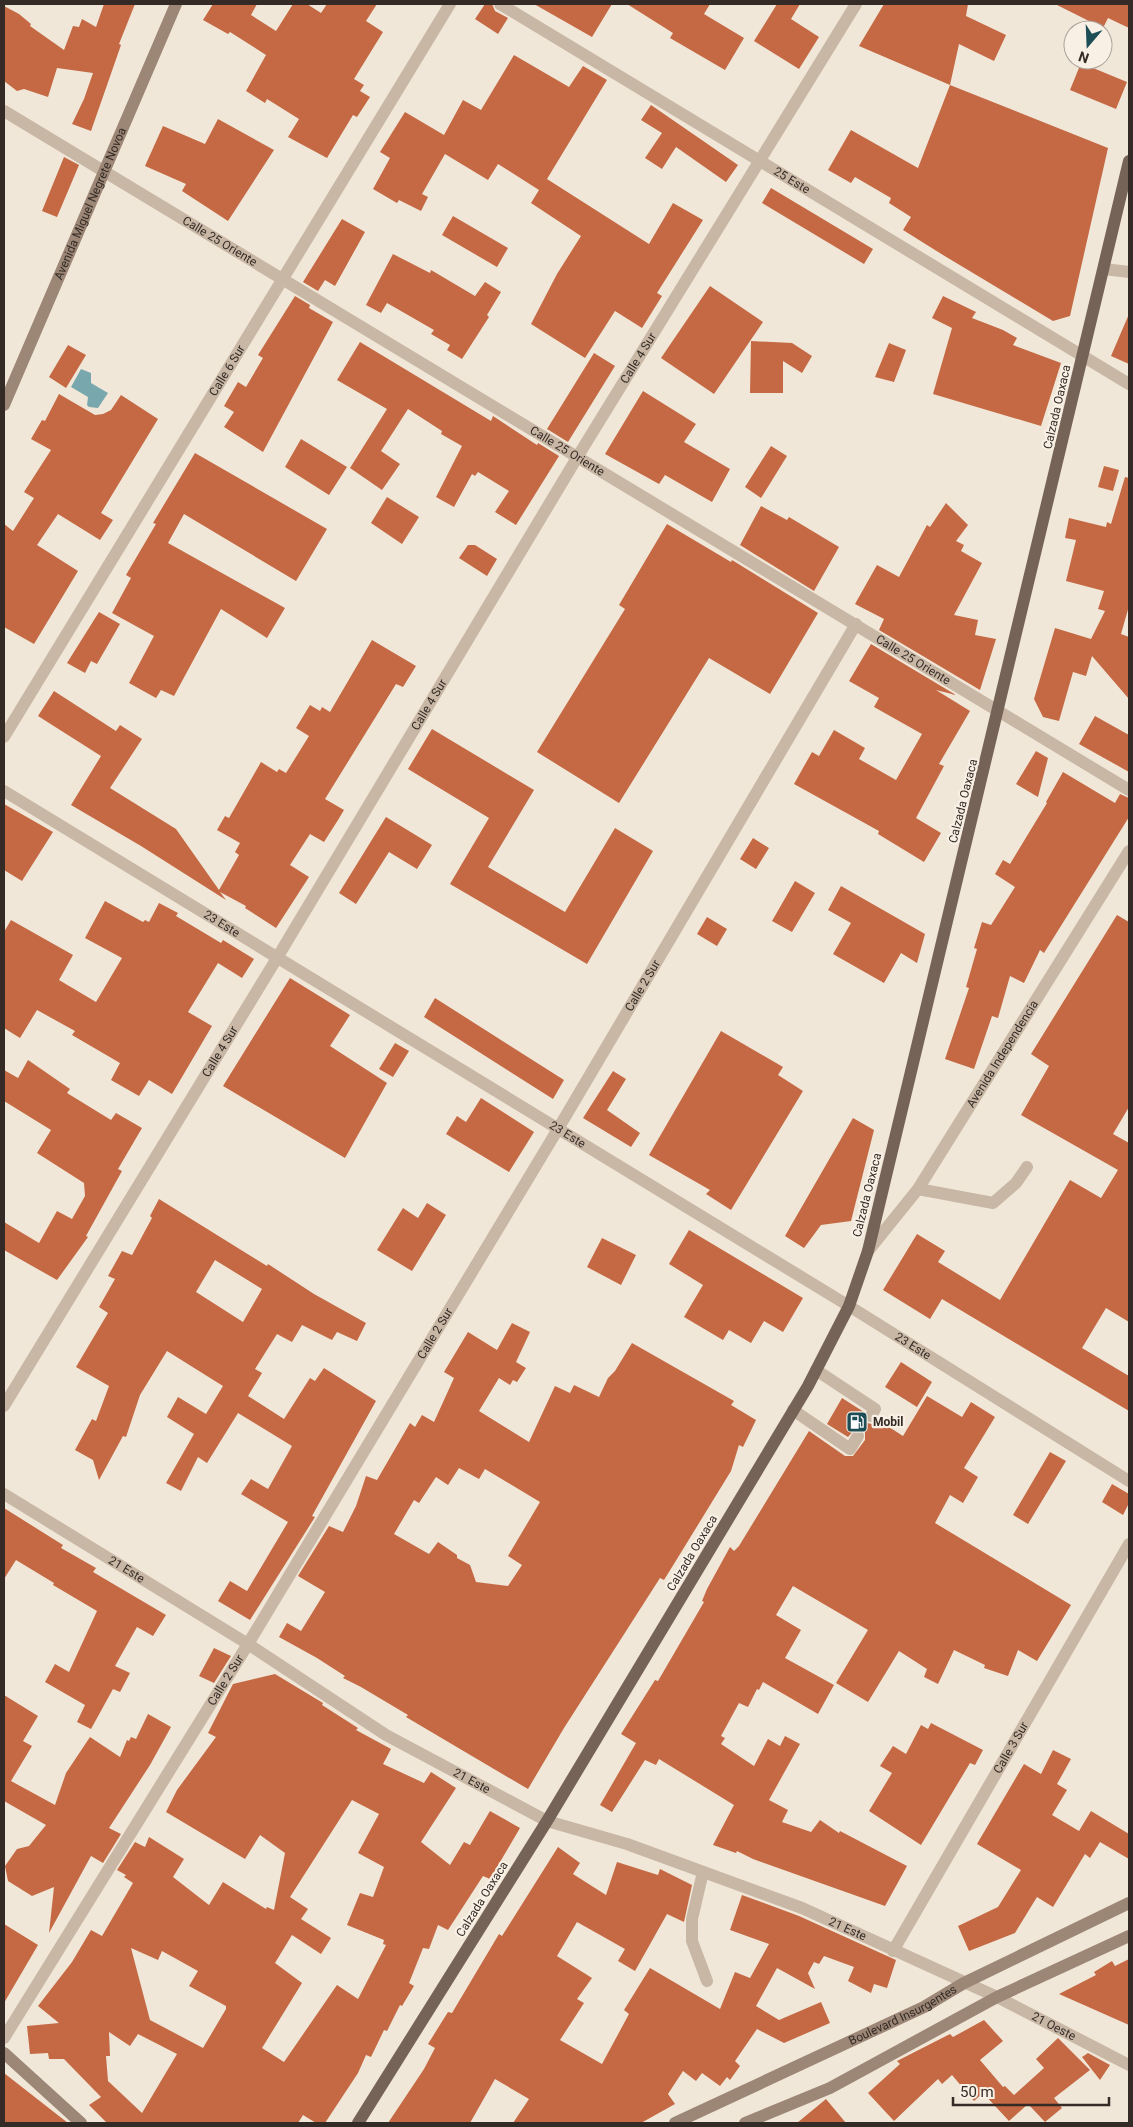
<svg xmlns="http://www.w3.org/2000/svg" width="1133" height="2127" viewBox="0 0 1133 2127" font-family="Roboto,sans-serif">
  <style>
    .water { fill: #78a8ad }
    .building { fill: #c46943; fill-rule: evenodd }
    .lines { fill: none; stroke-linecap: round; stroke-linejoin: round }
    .lane { stroke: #c8b7a5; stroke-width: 12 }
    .street { stroke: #c8b7a5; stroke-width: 12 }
    .secondary { stroke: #9c8676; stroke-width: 12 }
    .primary { stroke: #766357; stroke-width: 12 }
    .labels { text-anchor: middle; stroke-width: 4.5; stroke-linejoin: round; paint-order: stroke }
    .street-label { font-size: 12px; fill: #342b26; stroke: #f9f0e5 }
    .poi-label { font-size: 12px; font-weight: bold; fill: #342b26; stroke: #f9f0e5; text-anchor: start }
  </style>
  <rect width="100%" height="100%" fill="#f1e7d8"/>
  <path class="water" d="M81,369L91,373V383L108,393L98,408L89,407L87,405L88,397L71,387Z"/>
  <path class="building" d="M104,4H135L119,44L121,45L91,131L72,124L84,99L93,73L57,68L48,97L24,89L17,91L4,81V6L19,14L31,24L30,26L64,50L73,26L79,27L82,19L96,27Z
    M213,4H257L251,15L276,31L293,4H307L321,13L327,4H377L366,21L383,32L354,79L364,85L360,91L370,97L357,117L353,115L327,158L288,137L299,119L267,99L265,103L246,91L266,55L230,32L228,34L203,20Z
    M485,4H492L495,11L508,18L498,34L475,19Z
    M534,4H612L592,37Z
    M627,4H710L704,14L744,38L725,70L670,38L673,33Z
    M777,4H800L791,19L819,37L799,69L754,41Z
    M884,4H968L966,16L1006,35L994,61L959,44L950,85L859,46Z
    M1055,4H1129V28L1108,18L1103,28Z
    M514,55L569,87L583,66L607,80L547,179L649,244L673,203L703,220L657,293L662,296L642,328L615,311L585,358L531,324L557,274L581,236L531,203L539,190L498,164L488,180L445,154L422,194L428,197L421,211L399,200L397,203L373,189L390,158L380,152L405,112L444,135L463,100L481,110Z
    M1081,63L1127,82L1116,109L1070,90Z
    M950,85L1108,148L1070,316L1053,321L943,255L903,230L911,217L889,203L891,198L855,177L851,183L828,170L851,130L918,168Z
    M651,105L738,165L726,182L676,147L662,169L645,158L662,133L641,120Z
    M218,119L274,150L228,221L182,191L186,184L145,166L163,126L205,144Z
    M64,157L79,165L57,217L42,211Z
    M771,188L873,249L864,264L762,203Z
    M453,216L508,248L497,267L442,235Z
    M342,219L365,232L335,286L325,280L318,291L303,282Z
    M393,254L430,273L431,270L475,296L485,282L501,292L487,315L489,317L462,359L447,350L450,345L431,334L434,330L387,303L381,313L366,305Z
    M710,286L763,322L714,394L661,358Z
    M295,296L310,305L309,308L333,322L263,452L224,427L234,412L224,406L238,382L246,387L263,358L258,355Z
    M943,296L976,312L972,318L1003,330L1017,338L1013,345L1061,363L1041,426L933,394L952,328L932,318Z
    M1129,314V364L1111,356Z
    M751,341L792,343L812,356L802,373L783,361V393H750Z
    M360,342L491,421L493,416L537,445L538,443L559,456L516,525L495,512L509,491L478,472L475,476L472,474L454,507L436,497L462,446L441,434L442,431L408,409L381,451L400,464L382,490L350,468L387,409L337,380Z
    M889,343L906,350L894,382L875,377Z
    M68,345L86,355L66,388L49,377Z
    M594,353L615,366L568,442L547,429Z
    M643,391L696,424L684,442L730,469L712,502L665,475L659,484L605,454Z
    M59,394L95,415L103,414L111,410L121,395L158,419L101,513L113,520L100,540L58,514L37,545L78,571L34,644L4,627V524L13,531L34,498L24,492L51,450L31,439L42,420L45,421Z
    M301,439L347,467L329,495L285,467Z
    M771,446L787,456L761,498L745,487Z
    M195,453L327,529L296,581L184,514L168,543L285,608L267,638L221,609L174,696L161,690L156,698L129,683L154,636L112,613L131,578L126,575L156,524L153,523Z
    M1104,466L1119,470L1113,491L1098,487Z
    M1125,477L1129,478V606L1121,634L1129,637V699L1092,656L1086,676L1073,672L1059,721L1043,717L1034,699L1055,628L1091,639L1105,611L1098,609L1104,591L1066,581L1076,540L1065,538L1069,518L1106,527L1107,522L1111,524Z
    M387,497L419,517L402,544L371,523Z
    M946,503L968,525L956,541L964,545L961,551L982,563L954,615L978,620L975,635L996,639L980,690L879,630L884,619L855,604L877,565L899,577L927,525L930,527Z
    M761,506L787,520L789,517L839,547L814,591L740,545Z
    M667,524L731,562L732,560L818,613L770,694L709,658L619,803L537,752L625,609L619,605Z
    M468,545H475L497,559L487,576L459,558Z
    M99,612L120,624L97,664L91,661L85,673L67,663Z
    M372,640L416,666L403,687L396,684L325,799L344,810L338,820L324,842L310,834L290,865L309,877L276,928L245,908L246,906L220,892L226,900L141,846L71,805L101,756L38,716L54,691L116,731L120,725L142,739L110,788L176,829L219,890L239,855L235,852L240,843L217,830L225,816L229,818L261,762L277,772L279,769L286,773L309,736L296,728L310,705L320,711L322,707L330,712Z
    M871,644L956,695L936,690L970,711L939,764L944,766L916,818L941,833L924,862L878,834L879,831L794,784L812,752L819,756L834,730L865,748L859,759L896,780L922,734L874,707L879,698L849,681Z
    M1095,716L1129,735V772L1079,744Z
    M432,729L534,790L488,867L565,912L615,828L653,851L587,964L450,884L489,818L408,769Z
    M1036,751L1048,758L1038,797L1016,784Z
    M1063,772L1115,803L1120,794L1129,798V817L1044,953L1040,950L1024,983L1010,976L998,1018L992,1016L974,1069L945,1059L969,988L966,987L977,949L974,948L982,922L991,925L1015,887L995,874L1003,860L1010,864L1047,803L1046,802Z
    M4,804L53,832L22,881L4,870Z
    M386,817L432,845L417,869L389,852L356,904L339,893Z
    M753,838L769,848L756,869L740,859Z
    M795,881L815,893L792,932L772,921Z
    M841,886L925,934L917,963L901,953L884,983L833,954L851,923L828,910Z
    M105,901L143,922L145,920L149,922L159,903L178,913L176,916L221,943L223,940L254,959L242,978L218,963L188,1012L212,1026L172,1094L149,1080L139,1096L111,1080L120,1063L72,1035L75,1031L37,1010L20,1038L4,1028V932L11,920L73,955L59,980L96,1002L122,958L85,938Z
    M1117,915L1129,922V1107L1113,1134L1129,1143V1322L1106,1308L1082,1348L1129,1376V1411L942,1299L930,1319L883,1290L917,1234L945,1251L938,1262L1000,1300L1070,1180L1101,1198L1118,1170L1021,1115L1049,1066L1031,1054Z
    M707,917L727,929L717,946L697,934Z
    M290,978L350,1015L330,1046L387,1083L345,1158L223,1086Z
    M435,998L564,1080L553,1099L424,1017Z
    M721,1031L783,1067L778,1075L803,1091L731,1210L706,1194L710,1190L649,1155Z
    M395,1043L409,1051L393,1077L379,1069Z
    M28,1060L70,1089L67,1093L111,1120L116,1113L142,1128L118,1169L122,1171L86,1236L88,1237L57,1280L4,1250V1222L39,1243L57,1211L72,1219L85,1196L84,1183L37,1153L51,1130L4,1101V1070L18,1078Z
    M613,1071L626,1079L607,1110L640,1133L631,1147L583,1118Z
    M481,1098L534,1132L509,1172L446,1134L457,1116L466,1122Z
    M853,1118L874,1130L851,1221L821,1225L804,1248L785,1236Z
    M159,1199L267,1266L268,1264L314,1294L366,1323L357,1341L337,1332L332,1340L302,1325L292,1342L277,1334L255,1369L262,1373L248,1396L284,1419L310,1378L315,1381L324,1368L376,1401L312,1516L315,1517L250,1620L218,1601L230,1581L247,1591L288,1522L241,1494L251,1479L268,1489L292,1446L238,1413L207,1463L198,1457L181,1491L166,1483L194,1434L167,1417L178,1397L206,1414L223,1386L167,1351L140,1395L126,1437L123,1436L99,1480L93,1460L75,1450L92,1419L96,1421L109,1386L76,1367L108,1313L99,1307L115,1279L108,1276L122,1251L132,1255L152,1218L150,1216ZM215,1260L262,1289L243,1322L196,1292Z
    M427,1203L446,1215L412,1271L377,1250L403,1208L418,1218Z
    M689,1230L803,1298L783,1332L764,1321L751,1343L729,1330L723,1340L684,1317L703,1285L669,1264Z
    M602,1238L636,1255L621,1285L587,1267Z
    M512,1323L530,1332L516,1362L526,1368L517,1382L513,1380L510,1385L499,1378L479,1411L529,1442L555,1386L570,1393L574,1385L599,1397L608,1378L615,1371L632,1343L734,1401L731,1405L756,1420L743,1447L739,1445L731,1471L677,1559L664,1580L660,1578L564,1728L528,1789L406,1717L408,1715L361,1687L343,1678L345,1676L317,1658L279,1637L287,1623L301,1631L325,1592L298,1576L329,1526L343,1532L356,1506L366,1476L377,1480L410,1423L415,1427L422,1415L434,1422L454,1378L444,1372L468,1332L497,1350ZM459,1468L479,1479L485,1469L540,1502L508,1556L522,1565L508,1586L476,1582L470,1565L457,1558V1555L438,1542L429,1554L394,1534L414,1500L419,1503L436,1477L448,1485Z
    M901,1362L932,1382L917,1407L885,1387Z
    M927,1396L962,1417L971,1402L995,1417L964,1468L978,1477L963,1503L950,1495L935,1523L1071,1605L1037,1661L1018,1650L1008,1676L984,1668L985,1665L954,1650L938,1684L924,1677L927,1669L899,1651L868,1702L836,1683L868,1630L793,1586L776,1615L801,1630L785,1658L834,1685L818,1714L763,1682L759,1690L757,1689L748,1707L739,1703L721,1736L725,1738L721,1744L754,1766L768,1739L780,1746L785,1736L800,1744L769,1800L788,1810L782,1822L811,1832L820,1820L839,1833L840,1831L907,1866L885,1906L753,1859L737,1851L736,1853L713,1845L734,1805L659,1759L656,1765L645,1760L612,1812L600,1805L636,1743L621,1734L655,1680L658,1681L704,1602L702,1601L707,1589L730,1547L734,1551L739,1546L809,1431L845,1456H853L865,1440V1432L862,1429H855L848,1437L827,1424L842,1398L864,1412L863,1417L867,1423L872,1424L878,1420L903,1436Z
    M1050,1452L1066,1461L1028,1524L1013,1515Z
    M1112,1484L1129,1494V1503L1123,1515L1102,1502Z
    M4,1508L63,1545L61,1548L96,1568L93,1572L166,1615L153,1636L137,1627L115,1666L130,1673L120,1692L113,1689L91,1729L77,1722L85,1705L45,1682L55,1664L69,1672L97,1611L53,1585L54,1583L16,1560L4,1579Z
    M214,1648L231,1656L214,1683L199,1676Z
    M275,1674L323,1703L322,1705L358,1728L356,1730L391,1749L383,1764L424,1783L431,1772L456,1788L421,1842L450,1865L464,1842L470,1845L490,1811L520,1828L490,1879L483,1876L448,1930L438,1925L429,1949L423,1948L409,1983L414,1986L402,2006L400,2005L387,2031L384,2030L371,2057L366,2055L358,2073L325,2123H316L303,2115L298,2123H107L89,2105L101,2097L64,2059H49L48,2053L30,2054L27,2026L59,2023L38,2006L72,1962L91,1930L102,1936L133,1883L124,1877L126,1875L117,1870L135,1842L145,1847L149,1837L184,1859L173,1877L209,1905L223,1882L266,1909L267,1907L274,1910L285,1853L260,1835L245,1859L166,1812L177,1790L216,1737L208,1733L233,1684ZM352,1800L379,1814L358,1853L384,1867L373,1897L360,1893L347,1925L384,1940L383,1944L386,1945L358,1999L337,1985L284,2062L262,2048L302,1983L275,1963L292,1935L321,1954L331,1938L301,1919L308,1909L290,1897ZM131,1948L158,1960L162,1951L198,1971L189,1986L226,2006V2009L203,2048L150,2020ZM109,2032L130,2046L138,2034L177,2054L142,2113L108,2081L106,2056H110Z
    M4,1695L38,1716L23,1741L32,1746L11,1781L55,1805L66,1773L90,1737L120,1757L127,1740L129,1741L131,1737L136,1739L148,1714L171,1727L150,1765L109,1828L121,1834L103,1863L91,1856L49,1933L54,1887L32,1896L8,1881L5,1866L17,1849L29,1846L46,1825L4,1801Z
    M931,1723L983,1750L975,1765L970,1763L921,1845L869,1811L892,1773L880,1766L893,1746L906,1754L921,1725L928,1729Z
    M1053,1750L1071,1759L1057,1784L1067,1790L1052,1815L1079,1831L1091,1811L1129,1834V1859L1100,1842L1090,1858L1085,1854L1053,1907L1037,1897L1015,1933L969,1951L958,1926L998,1907L1021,1870L977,1844L1024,1764L1041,1774Z
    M558,1847L580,1863L573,1874L606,1895L617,1862L658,1875L660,1869L692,1885L684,1922L667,1914L635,1971L618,1961L625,1949L577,1922L557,1956L592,1978L577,1999L584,2003L560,2040L602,2064L629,2014L624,2010L650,1968L720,2009L735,1972L750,1978L769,1944L730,1930L742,1895L799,1916L896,1960L887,1988L874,1984L871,1993L848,1981L854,1967L824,1956L819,1964L814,1962L808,1973L815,1989L777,1968L756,2006L779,2020L821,2002L830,2023L784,2043L757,2029L735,2061L740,2066L730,2080L727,2077L720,2086L702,2073L696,2081L683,2071L668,2094L675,2104L641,2123H513L529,2099L495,2079L470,2123H388L424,2069L435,2048L428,2044L448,2012L452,2013L499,1934L502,1936Z
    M4,1924L38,1945L4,2003Z
    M1129,1959V2025L1059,1994L1096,1975L1094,1972L1112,1961L1115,1966Z
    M984,2020L1003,2041L980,2060L1003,2087L1005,2086L1014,2095L1044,2068L1036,2059L1058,2038L1090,2070L1054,2098L1062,2108L1045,2122L1028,2104L1009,2121L983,2093L974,2101L952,2075L942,2084L938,2079L894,2121L868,2093L900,2064L897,2061L950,2034L953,2037Z
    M1088,2053L1110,2065L1100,2080L1082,2057Z
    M4,2073L50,2109L68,2123H4Z
    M826,2099L846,2123H797Z"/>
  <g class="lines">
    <path class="lane" d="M1104,269L1129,272
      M918,1189L993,1203L1016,1183L1027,1167
      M816,1370L875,1409L871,1416
      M793,1410L850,1449L858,1436
      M703,1872L692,1919V1941L707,1981"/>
    <g class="street">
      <path id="s1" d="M500,4L1129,384"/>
      <path id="s2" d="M4,111L1129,790"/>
      <path id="s3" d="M4,737L450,4"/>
      <path id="s4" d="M4,791L849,1306L1129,1481"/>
      <path id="s5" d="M868,1251L918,1189L1129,851"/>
      <path id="s6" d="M4,1406L277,958L578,456L856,4"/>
      <path id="s7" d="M4,1494L248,1644L386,1735L547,1821L627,1844L802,1908L997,1997L1129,2065"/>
      <path id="s8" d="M893,1951L1129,1544"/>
      <path id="s9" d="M4,2038L248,1644L558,1129L856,624"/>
    </g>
    <g class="secondary">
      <path id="s10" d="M4,405L176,4"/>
      <path d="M4,2053L81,2123"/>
      <path id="s11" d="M675,2123L924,2007L964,1983L1129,1903"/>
      <path d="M745,2123L830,2088L997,1997L1129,1936"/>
    </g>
    <path class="primary" d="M358,2123L547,1821L808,1386L849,1306L868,1251L1129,161"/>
  </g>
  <defs>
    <g id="fuel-square" transform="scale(1.125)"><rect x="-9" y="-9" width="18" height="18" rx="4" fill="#1d4e55" stroke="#f9f0e5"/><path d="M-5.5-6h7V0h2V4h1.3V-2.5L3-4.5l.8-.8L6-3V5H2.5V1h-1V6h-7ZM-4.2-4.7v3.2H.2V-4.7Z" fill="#fff"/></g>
  </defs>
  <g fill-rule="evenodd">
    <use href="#fuel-square" x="857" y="1422"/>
  </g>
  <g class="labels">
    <g class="street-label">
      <text dy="4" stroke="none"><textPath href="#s1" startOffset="341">25 Este</textPath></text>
      <text dy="4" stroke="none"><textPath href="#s10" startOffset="219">Avenida Miguel Negrete Novoa</textPath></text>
      <text dy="4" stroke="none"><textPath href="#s2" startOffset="252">Calle 25 Oriente</textPath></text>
      <text dy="4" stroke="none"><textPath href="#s6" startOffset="1225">Calle 4 Sur</textPath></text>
      <text dy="4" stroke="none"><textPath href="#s3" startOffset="429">Calle 6 Sur</textPath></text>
      <text transform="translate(1057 407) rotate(-77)" y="4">Calzada Oaxaca</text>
      <text dy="4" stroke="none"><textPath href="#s2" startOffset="658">Calle 25 Oriente</textPath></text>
      <text dy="4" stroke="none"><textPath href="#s2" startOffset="1062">Calle 25 Oriente</textPath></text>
      <text dy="4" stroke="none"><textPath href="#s6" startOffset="820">Calle 4 Sur</textPath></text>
      <text transform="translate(963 801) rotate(-76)" y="4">Calzada Oaxaca</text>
      <text dy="4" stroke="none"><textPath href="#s4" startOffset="255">23 Este</textPath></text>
      <text dy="4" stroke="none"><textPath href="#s9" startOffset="1231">Calle 2 Sur</textPath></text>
      <text dy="4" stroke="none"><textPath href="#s6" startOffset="415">Calle 4 Sur</textPath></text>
      <text dy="4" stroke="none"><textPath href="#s5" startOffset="239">Avenida Independencia</textPath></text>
      <text dy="4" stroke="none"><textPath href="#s4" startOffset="660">23 Este</textPath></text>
      <text transform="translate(867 1195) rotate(-76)" y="4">Calzada Oaxaca</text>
      <text dy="4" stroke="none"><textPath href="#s9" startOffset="826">Calle 2 Sur</textPath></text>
      <text dy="4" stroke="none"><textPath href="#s4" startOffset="1065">23 Este</textPath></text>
      <text transform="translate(692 1553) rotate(-59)" y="4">Calzada Oaxaca</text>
      <text dy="4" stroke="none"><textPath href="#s7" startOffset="144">21 Este</textPath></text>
      <text dy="4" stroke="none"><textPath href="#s9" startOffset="421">Calle 2 Sur</textPath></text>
      <text dy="4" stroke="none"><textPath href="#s8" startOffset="235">Calle 3 Sur</textPath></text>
      <text dy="4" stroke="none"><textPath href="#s7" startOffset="549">21 Este</textPath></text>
      <text transform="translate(482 1899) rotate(-58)" y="4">Calzada Oaxaca</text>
      <text dy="4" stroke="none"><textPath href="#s7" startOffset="954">21 Este</textPath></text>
      <text dy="4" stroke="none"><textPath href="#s11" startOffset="252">Boulevard Insurgentes</textPath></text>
      <text dy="4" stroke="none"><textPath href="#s7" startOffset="1182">21 Oeste</textPath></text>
    </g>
    <g class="poi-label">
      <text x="873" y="1426">Mobil</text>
    </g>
  </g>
  <rect width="1133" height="2127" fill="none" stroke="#342b26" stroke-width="10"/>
  <g transform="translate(1088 45) rotate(199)"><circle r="24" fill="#f9f0e5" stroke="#aaa199"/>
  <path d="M0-4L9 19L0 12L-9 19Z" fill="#1d4e55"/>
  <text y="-8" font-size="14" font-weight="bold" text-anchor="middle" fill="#342b26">N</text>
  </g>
  <path d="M953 2097v8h156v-8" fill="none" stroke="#342b26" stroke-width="2.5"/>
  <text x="960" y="2097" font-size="15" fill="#342b26" stroke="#f9f0e5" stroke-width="4" paint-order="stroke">50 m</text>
</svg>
